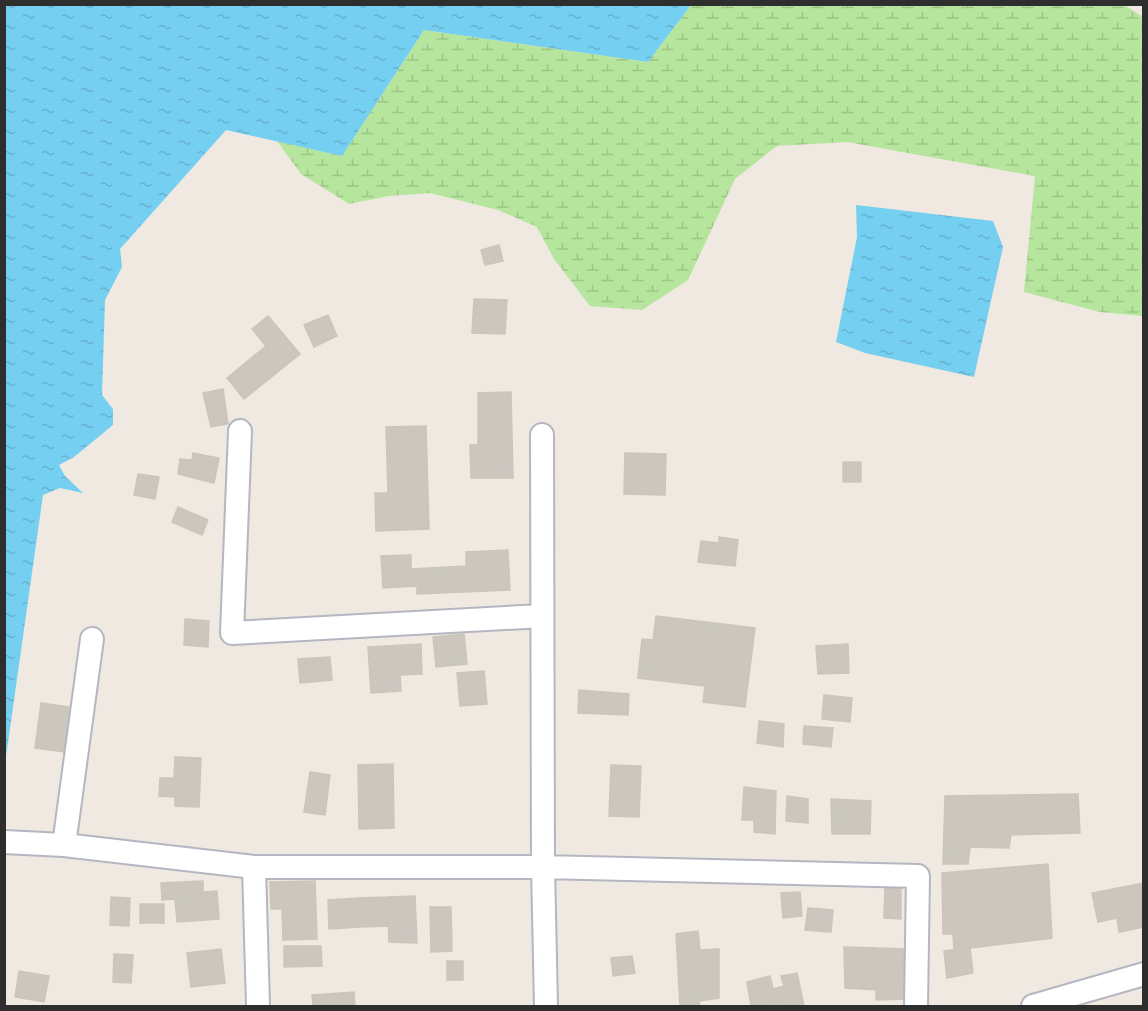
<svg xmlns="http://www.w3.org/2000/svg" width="1148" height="1011" viewBox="0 0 1148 1011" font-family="Poppins,sans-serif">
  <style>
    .wetland { fill: url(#wetland-marsh) }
    .water { fill: url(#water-ripples) }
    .building { fill: #cbc7bf; stroke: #cbc5ba; stroke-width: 1.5 }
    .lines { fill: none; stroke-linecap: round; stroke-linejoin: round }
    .minor-casing { stroke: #b4b7c1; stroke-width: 26 }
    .minor { stroke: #fff; stroke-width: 22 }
  </style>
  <defs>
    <pattern id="wetland-marsh" width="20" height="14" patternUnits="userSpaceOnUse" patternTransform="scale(1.5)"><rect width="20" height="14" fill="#b6e59e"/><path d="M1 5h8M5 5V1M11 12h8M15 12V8" fill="none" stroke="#9dc588"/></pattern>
    <pattern id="water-ripples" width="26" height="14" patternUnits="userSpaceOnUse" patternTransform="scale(1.5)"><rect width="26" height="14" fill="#75cff0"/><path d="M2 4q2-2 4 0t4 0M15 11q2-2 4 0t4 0" fill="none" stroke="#66b2ce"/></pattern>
  </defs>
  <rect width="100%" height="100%" fill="#efe9e1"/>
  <path class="wetland" d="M691,5H1124L1143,17V316L1100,312L1024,292L1035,176L847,142L777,146L735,179L688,280L642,310L590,306L554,259L537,227L498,210L430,193L389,196L349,204L301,174L277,141L342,156L424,30L648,62Z"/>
  <path class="water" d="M5,4L691,5L648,62L424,30L342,156L226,130L120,249L122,267L105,300L102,395L113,409V425L74,457L59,465L65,476L83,493L60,488L43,495L5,764Z
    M856,205L993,221L1003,247L974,377L865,353L836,342L857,237Z"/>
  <path class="building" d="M499,245L503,261L485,265L481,250Z
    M474,299L507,300L505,334L472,333Z
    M328,315L337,336L314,347L304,325Z
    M268,316L300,354L244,399L227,378L266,346L252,329Z
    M223,389L228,424L211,427L203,393Z
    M511,392L513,478H471L470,445H478V393Z
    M426,426L429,529L376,531L375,493H388L386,427Z
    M193,453L219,458L214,483L178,474L180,459L192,460Z
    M625,453L666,454L665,495L624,494Z
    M843,462H861V482H843Z
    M138,474L159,477L155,499L134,495Z
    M178,507L208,520L202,535L172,522Z
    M719,537L738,540L735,566L698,562L701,541L719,543Z
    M508,550L510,590L417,594V586L383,588L381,556L411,555V569L466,566V552Z
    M656,616L755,628L745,707L703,702L705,686L638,678L642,639L653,640Z
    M185,619L209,621L208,647L184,645Z
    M464,634L467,664L436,667L433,637Z
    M421,644L422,674L400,675L401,691L371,693L368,647Z
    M848,644L849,673L818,674L816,646Z
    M330,657L332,680L300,683L298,659Z
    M484,671L487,704L460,706L457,673Z
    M579,690L629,694L628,715L578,713Z
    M824,695L852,698L850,722L822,719Z
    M41,703L69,707L64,752L35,748Z
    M759,721L784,724L783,747L757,743Z
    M804,726L833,728L831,747L803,744Z
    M175,757L201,758L199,807L175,806V797L159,796L160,778H174Z
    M393,764L394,828L359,829L358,765Z
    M611,765L641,766L639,817L609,816Z
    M310,772L330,775L325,815L304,812Z
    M744,787L776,791L775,834L754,832V820H742Z
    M1078,794L1080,833L1011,835L1009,795Z
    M1009,795L1011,835L1009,848L970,847L968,864H943L945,796Z
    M787,796L808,799V823L786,821Z
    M831,799L871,801L870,834H832Z
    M1048,864L1052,938L954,950L953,934H943L942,873Z
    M203,881V892L217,891L219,919L177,922L175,899L162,900L161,883Z
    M315,881L317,939L283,940L282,909H271L270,882Z
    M1144,883V927L1119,932L1117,918L1098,922L1092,893Z
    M885,885L901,886V919L884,918Z
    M800,892L802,916L783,918L781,893Z
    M415,896L417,943L389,942L387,897Z
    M111,897L130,898L129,926L110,925Z
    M387,897L388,926L359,927L358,898Z
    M358,898L359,927L329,929L328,900Z
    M140,904H164V923H140Z
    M430,907H451L452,951L431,952Z
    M808,908L833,910L831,932L805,930Z
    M698,931L700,950L719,949V998L699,1001L700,1006H680L676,934Z
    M284,946H321L322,966L284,967Z
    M844,947L877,948V990L845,988Z
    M877,948L906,949L904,999L876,1000Z
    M970,948L973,973L947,978L944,951Z
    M221,949L225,983L191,987L187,953Z
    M114,954L133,955L131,983L113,982Z
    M632,956L635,973L613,976L611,958Z
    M447,961H463V980H447Z
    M19,971L49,976L44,1002L15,997Z
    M797,973L804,1006H777L773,989L784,986L781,976Z
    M770,976L777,1006H751L747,982Z
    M354,992L355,1006H313L312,995Z"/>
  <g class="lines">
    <g class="minor-casing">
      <path id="minor" d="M240,431L232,633L542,616
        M542,435L543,867L546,1006
        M4,842L64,845L254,867H543L918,876L916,1006
        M64,845L92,639
        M254,867L258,1006
        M1033,1006L1144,974"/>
    </g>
    <use href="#minor" class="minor"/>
  </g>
  <rect width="1148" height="1011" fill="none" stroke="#2e2e2e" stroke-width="12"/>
</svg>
